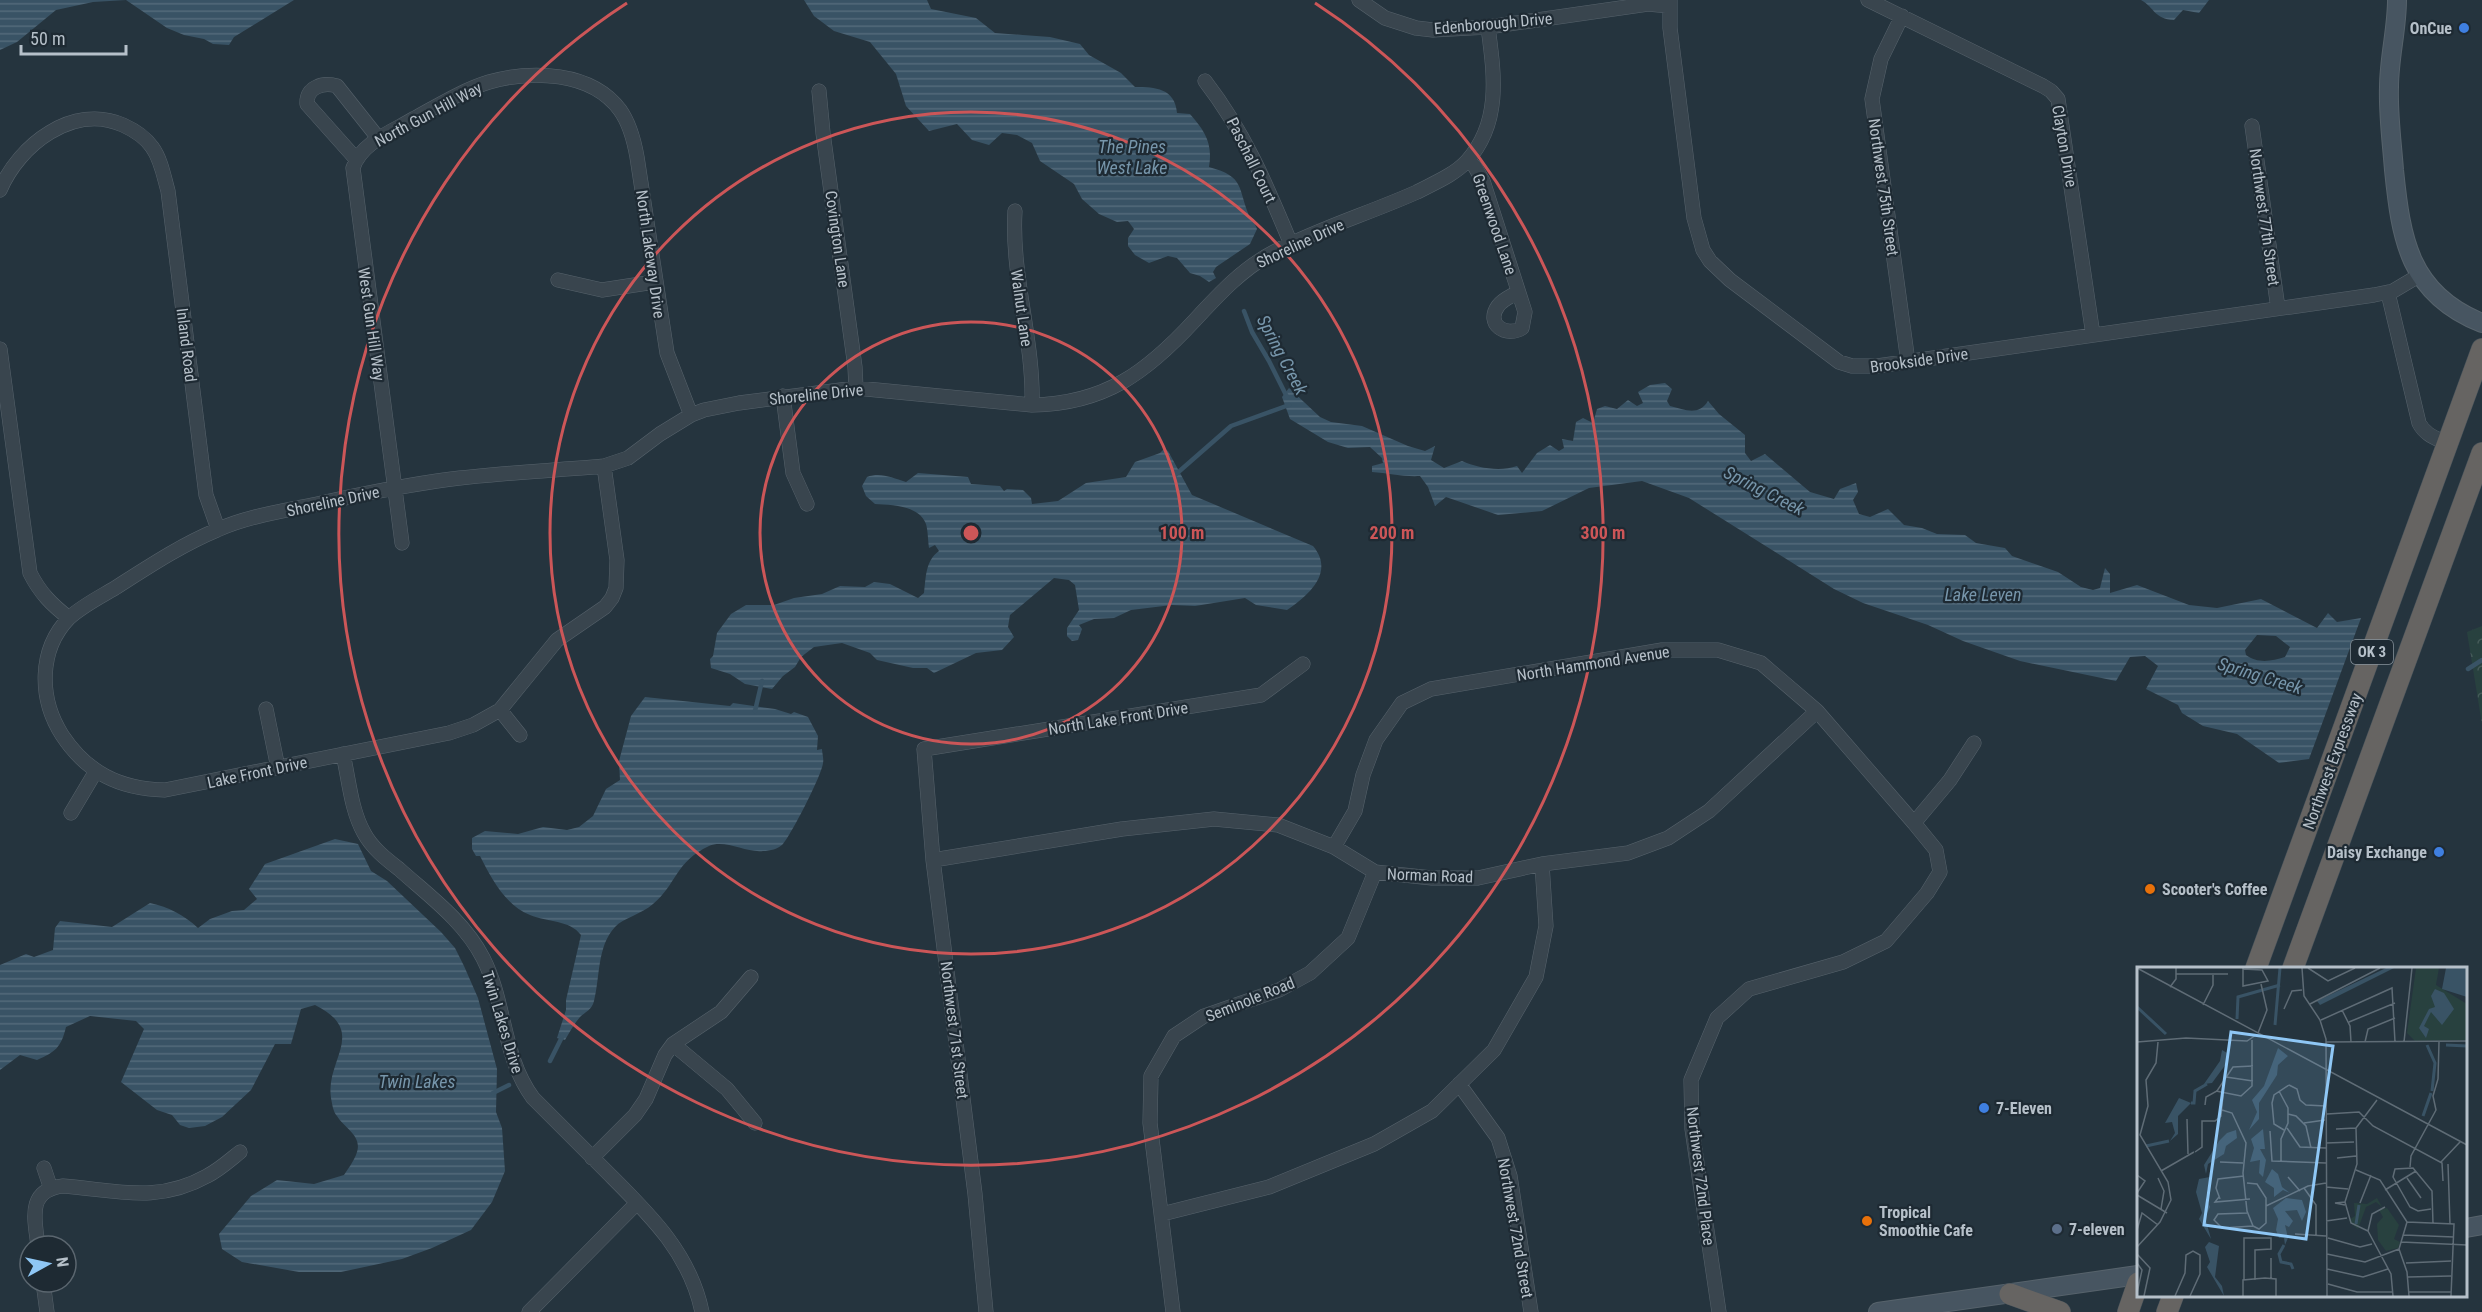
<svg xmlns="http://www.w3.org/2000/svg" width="2482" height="1312" viewBox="0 0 2482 1312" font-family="'Roboto Condensed',sans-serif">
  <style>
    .forest { fill: url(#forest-crowns) }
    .water { fill: url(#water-rules); fill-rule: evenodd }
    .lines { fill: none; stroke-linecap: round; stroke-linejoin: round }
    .stream { stroke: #395365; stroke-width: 4.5 }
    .minor-casing { stroke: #57636c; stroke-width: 15 }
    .secondary-casing { stroke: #57636c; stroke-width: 20 }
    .trunk-casing { stroke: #445059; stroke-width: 22 }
    .minor { stroke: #39454e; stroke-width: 14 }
    .secondary { stroke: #475561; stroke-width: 18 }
    .trunk { stroke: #666462; stroke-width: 21 }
    .ring { fill: none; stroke: #cc5658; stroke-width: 3 }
    .shop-dot { fill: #3f7fe0; stroke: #1e2a33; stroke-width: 2 }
    .food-dot { fill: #e8710a; stroke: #1e2a33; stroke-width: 2 }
    .service-dot { fill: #5c6f8a; stroke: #1e2a33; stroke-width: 2 }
    .labels { text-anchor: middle; stroke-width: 4.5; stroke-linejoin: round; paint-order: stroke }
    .shield { fill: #1e2a33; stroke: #88939c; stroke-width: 1.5 }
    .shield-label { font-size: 15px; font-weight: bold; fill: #b6c0c9 }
    .street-label { font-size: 16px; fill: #b6c0c9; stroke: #1e2a33 }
    .poi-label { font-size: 16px; font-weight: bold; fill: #b6c0c9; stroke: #1e2a33; text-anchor: start }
    .water-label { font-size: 18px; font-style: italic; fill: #7796ab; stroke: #1e2a33 }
    .inset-river { fill: none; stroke: #395365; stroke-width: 3 }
    .inset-road { fill: none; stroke: #5f6c76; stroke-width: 1.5 }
    .view { fill: #8fc7f5; fill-opacity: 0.15; stroke: #8fc7f5; stroke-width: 3 }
    .inset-edge { fill: none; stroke: #b6c0c9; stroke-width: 3 }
    .centre { fill: #cc5658; stroke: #1e2a33; stroke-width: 3 }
    .ring-label { font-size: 18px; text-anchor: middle; font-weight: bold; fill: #cc5658; stroke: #1e2a33; stroke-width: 4.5; stroke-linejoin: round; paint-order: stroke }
  </style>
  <defs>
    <pattern id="forest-crowns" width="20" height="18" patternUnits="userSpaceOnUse" patternTransform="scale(1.5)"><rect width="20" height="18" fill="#28413f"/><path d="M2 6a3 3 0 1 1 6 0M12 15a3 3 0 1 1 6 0" fill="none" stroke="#455b59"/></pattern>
    <pattern id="water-rules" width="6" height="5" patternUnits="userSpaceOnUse" patternTransform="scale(1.5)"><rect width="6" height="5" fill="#395365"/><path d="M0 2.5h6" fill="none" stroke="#536a7a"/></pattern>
  </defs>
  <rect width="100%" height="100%" fill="#25343e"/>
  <path class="forest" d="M2482,626V724L2467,632Z"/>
  <path class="water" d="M0,0H294L234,37L229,45L213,44L204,39L184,35L167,28L126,0L93,2L56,10L17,42L0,50Z
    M804,0H927L931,9L976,18L995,33L1050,37L1080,44L1089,55L1121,73L1135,87C1155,87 1175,88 1177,113L1190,114C1205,131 1213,144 1209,167C1246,177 1237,188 1250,218H1252L1257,229L1250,244L1216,267L1213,272L1216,278L1209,282L1200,276L1190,273L1177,258L1168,256L1149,263L1135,255L1128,246V238L1134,229L1128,221L1117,222L1099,214L1082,199L1074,184L1040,161L1032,143L1017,135L1002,133L989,145L972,140L957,124L929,131L906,106L896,74L870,42L834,31L814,16Z
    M2141,0H2209L2199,13L2183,10L2174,20C2154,19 2155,8 2141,0Z
    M1665,383L1672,389L1667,401L1670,406C1685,410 1699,416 1708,401L1719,414L1745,435V453L1751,461L1765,454L1810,492L1834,499L1840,489L1856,483L1858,492L1853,500L1859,514L1870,517L1888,509L1904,525L1922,528L1937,534L1965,535L1976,543L2005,548L2012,556L2058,572L2081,587L2093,590L2100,588L2105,568L2110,574V593L2137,585L2189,605L2217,608L2261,599L2317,628L2328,613L2337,622L2361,618L2309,759L2279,763L2237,734L2203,726L2182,713L2178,705L2146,689L2158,666L2145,656L2130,657L2116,681L2020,661L1963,641L1928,625L1863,603L1834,589L1689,498L1642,481L1589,488L1542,511L1498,515L1446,497L1435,506L1428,487L1420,476C1404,477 1388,473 1372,472V466L1383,463L1382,458L1370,447L1348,448L1328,442L1290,419L1282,397L1289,388L1320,417L1331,422L1362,426L1408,446L1425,451L1435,446L1431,460L1444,468L1462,461C1478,468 1500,472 1517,466L1522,473L1537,453L1550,445L1559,451L1564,448L1562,439L1573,441L1576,422L1583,418L1593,423L1597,409L1605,406L1617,409L1628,400L1637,406L1643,403L1638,392L1650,385ZM2257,635L2276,636L2290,647L2285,657C2272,661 2258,664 2246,655L2245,650Z
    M1164,449L1168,451L1192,495L1313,546C1335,572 1309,595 1287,610L1256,605L1245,598L1195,606L1172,605L1131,610L1114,618L1094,619L1079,625L1082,629L1078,640L1072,641L1067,636V628L1079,610L1075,585L1069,580L1054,578L1010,615L1008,627L1014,637L1002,650L976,653L934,673L927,668H913L877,660L870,653L842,643L814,647L801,657L795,667L783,676L772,689L745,684L730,674L711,668L710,659L713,656L717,633L731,614L746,605H774L794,598L822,594L840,586L865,587L874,582L890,584L918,598L924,593C926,578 925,561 939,551L935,545L929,548C928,541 928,531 926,524C919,505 891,505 875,504L866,496L862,486L867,477C881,472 892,478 906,482L918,473L968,477L971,484L1000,486L1004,491L1007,489L1023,490L1031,498L1032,504L1058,501L1086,483L1126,477L1135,462L1160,453Z
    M645,697L730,706L733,703L775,709L791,714L794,712L808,717L818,736L817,750L822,749C822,753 824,759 823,763C822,775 791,835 783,844C778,849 770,851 763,851C746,853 725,839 709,846C675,862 677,884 653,904C642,914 623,918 615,927C597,946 600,978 594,1001C592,1010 585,1012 580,1017C574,1024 569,1033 565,1040L557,1038L566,1010V1000L581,935C570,920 547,922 530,915C506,906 491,878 480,856H476L472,849V838L485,831L518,834L543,827L567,830L579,827L593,816L606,789L620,780L619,761L631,716Z
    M335,839L358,844L371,871L387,881L441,932L455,948L464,966L478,998L497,1069L496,1112L502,1128L505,1171L492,1202L471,1230L432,1248L402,1259L341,1272H299L242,1262L222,1249L219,1234L251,1196L277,1180L314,1184L344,1175C348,1169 353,1162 356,1155C364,1136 345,1129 337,1116C333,1112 332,1103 331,1098C325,1059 369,1032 315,1005L301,1009L291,1044H275L251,1090L222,1117L205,1126L189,1128L180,1125L172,1115L157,1110L121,1082L144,1029L136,1021L90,1016L66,1027C61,1048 55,1052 37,1060L20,1055L0,1070V965L26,954L34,957L53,950L55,928L60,921L112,927L150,903C169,907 184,915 198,928L210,919L232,911L244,910L257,899L249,889L265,864Z"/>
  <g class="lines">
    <path class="stream" d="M1244,311L1252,332L1269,361L1287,397
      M1175,475L1231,426L1289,405
      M2468,669L2482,660
      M755,711L762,681
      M550,1061L563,1035
      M493,1093L509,1085"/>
    <g class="minor-casing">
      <path id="minor" d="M1359,0L1385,18L1416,28L1433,30L1488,27L1648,4L1669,6
        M1670,0V28L1694,218L1703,250L1710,261L1730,280L1839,362L1852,366H1877L2374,295L2393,291L2420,275
        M1868,0L2043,86L2051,91L2058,99L2093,335
        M1902,16L1881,59L1872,99L1908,362
        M1205,81C1245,133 1266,184 1291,244
        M819,91L823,133L855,367L856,388
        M2252,126L2278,308
        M356,159L307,104C306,87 323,82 337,86L379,139
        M1468,160L1475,167L1483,181L1525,312L1522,328C1506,338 1485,324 1498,306C1503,299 1512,296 1518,292
        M0,190C19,145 73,103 123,125C134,130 145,137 152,147C161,159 164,177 168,191L206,495L218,529
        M1015,211C1011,276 1034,340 1032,405
        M558,280L602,290L654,282
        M2388,293L2419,423C2425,435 2436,438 2448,444
        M0,349L30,573C40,593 52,605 69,618
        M783,396L793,473L807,504
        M604,466L617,560L616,588L612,598L605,607L557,640L500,710L473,725L449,733L165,790C120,789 87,773 62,735C39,699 38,650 69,618C82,606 100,597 115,588C148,567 181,545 217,530C248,516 284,511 317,504C357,495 397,487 437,481C493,473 549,471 604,466L628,458L660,434L691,415L704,410L739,403L856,388L1032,405C1105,404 1147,372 1195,320C1219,294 1243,268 1274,252C1320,228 1370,213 1417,192C1434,183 1454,175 1467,161C1502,122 1494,73 1488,27
        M402,543L353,168C361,142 394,131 415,118C439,105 463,90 489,82C531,70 591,71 620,110C630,124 634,140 637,157L667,353L691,415
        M266,709L278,768
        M500,710L520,735
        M343,754C349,780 351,810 364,833C372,848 386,859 399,869C429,896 464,921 483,958C506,1003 502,1056 533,1098C558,1123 583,1148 608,1173C649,1214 690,1253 702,1312
        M71,813L96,771
        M1914,823L1950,780L1974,743
        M1334,847L1355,811L1363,775L1376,740L1402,703L1431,689L1662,650H1718L1761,663L1817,711L1914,823L1936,850L1940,872L1927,893L1886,941L1843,962L1749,989L1717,1018L1691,1080L1692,1129L1719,1312
        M933,860L1122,829L1214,819L1278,825L1334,847L1375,872L1432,878H1478L1542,864L1628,853L1668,838L1709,811L1817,711
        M673,1044L727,1089L755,1123
        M1459,1084L1498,1138L1510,1176L1531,1312
        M592,1158L635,1115L646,1099L665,1055L673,1044L721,1012L751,977
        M44,1168L51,1189
        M1162,1214L1269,1187L1374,1144L1432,1111L1494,1050L1536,977L1546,926L1542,864
        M38,1246C35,1220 26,1190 63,1186C116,1190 157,1204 207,1176C219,1170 230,1160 240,1152
        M43,1282L47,1312
        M529,1312L637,1203
        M986,1312L975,1194L933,860L924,749L1261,695L1303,664
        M1173,1312L1150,1123L1151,1076L1174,1036L1204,1016L1279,990L1310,973L1348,938L1375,872"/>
    </g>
    <g class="secondary-casing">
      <path id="secondary" d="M2397,0C2397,29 2389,58 2389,87C2388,114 2392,143 2394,170C2401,239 2409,294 2482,323
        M2466,1228L2482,1225
        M1878,1312L2138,1275"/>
    </g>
    <g class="trunk-casing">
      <path id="trunk" d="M2256,968L2482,349
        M2293,968L2482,453
        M2010,1294L2060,1312
        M2128,1312L2138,1283
        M2167,1312L2173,1296"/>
    </g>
    <use href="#minor" class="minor"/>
    <use href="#secondary" class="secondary"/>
    <use href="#trunk" class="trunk"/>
  </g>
  <g class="ring">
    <circle cx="971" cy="533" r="211"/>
    <circle cx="971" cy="533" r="421"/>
    <path d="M1315 3A632 632 0 1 1 627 3"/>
  </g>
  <g class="shop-dot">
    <circle cx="2464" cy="28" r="6"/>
    <circle cx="2439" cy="852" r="6"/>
    <circle cx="1984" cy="1108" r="6"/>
  </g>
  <g class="food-dot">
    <circle cx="2150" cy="889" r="6"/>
    <circle cx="1867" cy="1221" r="6"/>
  </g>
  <circle class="service-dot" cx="2057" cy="1229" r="6"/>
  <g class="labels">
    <rect class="shield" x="2351" y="640" width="42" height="24" rx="4.5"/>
    <g class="shield-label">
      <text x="2372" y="657">OK 3</text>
    </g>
    <g class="street-label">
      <text transform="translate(1493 23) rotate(-5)" y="6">Edenborough Drive</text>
      <text transform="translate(428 114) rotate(-28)" y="6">North Gun Hill Way</text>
      <text transform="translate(2065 146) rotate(80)" y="6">Clayton Drive</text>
      <text transform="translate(1252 160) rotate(64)" y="6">Paschall Court</text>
      <text transform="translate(1884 187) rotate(82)" y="6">Northwest 75th Street</text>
      <text transform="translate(2265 217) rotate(82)" y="6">Northwest 77th Street</text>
      <text transform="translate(1495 224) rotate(71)" y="6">Greenwood Lane</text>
      <text transform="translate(838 239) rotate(82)" y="6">Covington Lane</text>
      <text transform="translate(1300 243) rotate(-25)" y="6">Shoreline Drive</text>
      <text transform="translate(651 254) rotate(82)" y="6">North Lakeway Drive</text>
      <text transform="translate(1022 308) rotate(82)" y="6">Walnut Lane</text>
      <text transform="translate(372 324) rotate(82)" y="6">West Gun Hill Way</text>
      <text transform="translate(187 345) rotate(83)" y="6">Inland Road</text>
      <text transform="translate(1919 360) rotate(-8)" y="6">Brookside Drive</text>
      <text transform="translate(816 394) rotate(-6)" y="6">Shoreline Drive</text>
      <text transform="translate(333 501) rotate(-12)" y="6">Shoreline Drive</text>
      <text transform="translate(1593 663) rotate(-9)" y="6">North Hammond Avenue</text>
      <text transform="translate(1118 718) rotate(-9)" y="6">North Lake Front Drive</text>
      <text transform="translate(2332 761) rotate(-70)" y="6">Northwest Expressway</text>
      <text transform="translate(257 772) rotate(-12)" y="6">Lake Front Drive</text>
      <text transform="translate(1430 875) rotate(2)" y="6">Norman Road</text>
      <text transform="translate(1250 999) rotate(-22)" y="6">Seminole Road</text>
      <text transform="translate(503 1022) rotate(73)" y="6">Twin Lakes Drive</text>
      <text transform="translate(955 1030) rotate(83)" y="6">Northwest 71st Street</text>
      <text transform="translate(1701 1176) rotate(83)" y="6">Northwest 72nd Place</text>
      <text transform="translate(1516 1228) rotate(80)" y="6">Northwest 72nd Street</text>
    </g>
    <g class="poi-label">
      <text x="2452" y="34" text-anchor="end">OnCue</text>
      <text x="2427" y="858" text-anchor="end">Daisy Exchange</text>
      <text x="2162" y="895">Scooter's Coffee</text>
      <text x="1996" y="1114">7-Eleven</text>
      <text x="1879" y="1218">Tropical<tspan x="1879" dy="18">Smoothie Cafe</tspan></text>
      <text x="2069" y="1235">7-eleven</text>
    </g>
    <g class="water-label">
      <text x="1132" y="153">The Pines<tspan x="1132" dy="21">West Lake</tspan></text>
      <text transform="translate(1282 355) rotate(62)" y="6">Spring Creek</text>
      <text transform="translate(1764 491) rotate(27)" y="6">Spring Creek</text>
      <text x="1983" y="601">Lake Leven</text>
      <text transform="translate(2260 676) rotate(17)" y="6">Spring Creek</text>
      <text x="417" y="1088">Twin Lakes</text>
    </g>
  </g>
  <g transform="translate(2137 967)">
    <rect width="330" height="330" fill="#25343e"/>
    <path d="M279,1H302L299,18L330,37V73L278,74L270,66Z" fill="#28413f"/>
    <path d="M240,231L245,240L239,235L229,240L221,262L216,258L212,253L218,249L217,236L230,237ZM250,241L262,258L257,272L263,275L261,281L249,284L241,273L240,257L246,250L242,243Z" fill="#28413f"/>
    <path d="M249,1H257L183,38L180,34ZM309,1H330V30L305,22ZM298,22L307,26L317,42L305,58L294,45L287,59L292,62L289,71L282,61L292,42L298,40L294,29ZM141,81L151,89L141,98L140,108L122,136V152L112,163L120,145L115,133L127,119ZM85,83L92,87L89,97L75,116L67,117L83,94ZM42,131L54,136L41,149V167L33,174L38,166L35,155L28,156ZM126,162L128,182H123L129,193L126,210L122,206L123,193L113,195L117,181L114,172ZM99,163L100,171L89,179L87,187L71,197L69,207L67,198L82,174L90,166ZM135,202L141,207L145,220L153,226L146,223L137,230V221L128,215ZM73,210L69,231L73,240L68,250L74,272L62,252L65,246L59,225L62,212ZM149,231L165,233L169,245L165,254L160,243L148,244L156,254L152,260L148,258L151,271L148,278L147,271H142L139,263L141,252L136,241ZM72,275L82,279L78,310L85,319L87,329L70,300L73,295L68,280Z" fill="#395365"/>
    <path class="inset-river" d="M0,40L29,67M100,52L101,30L143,18M138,58L143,1M290,78L298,96L295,124M309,78L330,79M54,136H57L58,124L70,117M286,149L294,126M9,179L32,174M219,257L222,238M147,278L142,287L144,295L154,297L156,302"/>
    <path class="inset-road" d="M0,1L330,178M106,1V19L131,14L125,3L106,2M165,1L167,29L183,53L189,72L190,329M171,1L191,14L218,1M39,7H91M33,20L39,12V1M173,37L243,1M66,38L76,18V8M147,42L155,24L165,23M205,43L213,59L214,75M184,53L255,21L258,75M212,55L258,36M121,66L130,43L124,17M0,75L49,71L110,74L119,68M189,75L330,74M228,75L231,62L258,51M267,75L275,1M89,110L116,114M152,118L160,122L163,133L169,138L189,139M79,124L104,129L115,119V73M142,124L151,141V156L144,172V195M68,138L69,130L80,124L96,100L116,99M85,143L95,146L109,176L106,206L110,244L116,259M151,147L159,149L169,159L174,181M190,147L222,145L236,159L305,196L306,214M50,152L51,187M167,156L188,153M150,161L163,180L189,181M199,162L219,161M147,163L137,157L135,136L137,128L152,118M133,164L135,194L189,196M189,176L217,175M58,185L65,180V154H78L84,149L86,128M200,191L219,189M83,195L106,196M304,195L323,175M311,197L313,257M273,200L274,189L299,143L296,129L301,112L302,75M219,203L243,213L270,255L317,257L314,329M24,204L57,185M0,208L8,214L0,226M151,210L163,224M21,211L27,224L24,242M270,211L284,231M110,216L120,217L129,231V256L122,262L116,259M189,220L211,222M167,221L179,238V268M248,223L279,204M0,228L30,246M82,230L78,235L113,232M83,232L79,221L81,212L107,209M223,236L234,208M208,238L198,236L208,235M129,239L171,219L189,216M248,240L235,247L231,264L254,307L256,329M294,242L281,244L273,240L256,210L258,202L276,201L295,224L296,257M110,246L81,247L77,253L85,261L116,259M189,254L210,251M270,255L262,282L270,305L272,329M0,263L5,246L21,258M231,264L214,256L208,235L220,197L219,161L240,133M158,267L189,269M266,268L317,270M191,271L223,280L235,277M264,275L330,278M0,280L23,255L34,233L31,215L3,168L11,139L9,113L19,96L21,75M0,287L13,301L7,329M190,287L228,295L262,282M134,291V311M0,296L5,303L0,326M269,296L314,294M190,302L226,310L251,302M271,310L314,309M107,313V271H134V282L118,283V313M191,317L220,325H256M272,325H314M38,329L48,306L49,288L56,284L63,288V307L53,329M106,329V313L128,311L139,312V329"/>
    <path class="view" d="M94,65L196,79L169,272L67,258Z"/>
    <rect width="330" height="330" class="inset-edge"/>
  </g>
  <circle cx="971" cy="533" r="9" class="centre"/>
  <g class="ring-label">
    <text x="1182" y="539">100 m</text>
    <text x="1392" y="539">200 m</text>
    <text x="1603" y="539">300 m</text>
  </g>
  <g transform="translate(48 1264) rotate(82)"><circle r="28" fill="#1e2a33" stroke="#5b666f" stroke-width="1.5"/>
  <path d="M0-4.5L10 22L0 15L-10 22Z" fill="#8fc7f5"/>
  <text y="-9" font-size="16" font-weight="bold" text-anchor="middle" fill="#b6c0c9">N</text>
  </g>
  <path d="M21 45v9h105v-9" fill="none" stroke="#b6c0c9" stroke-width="3"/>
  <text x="30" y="45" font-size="18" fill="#b6c0c9" stroke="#1e2a33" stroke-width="4.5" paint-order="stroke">50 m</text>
</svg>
